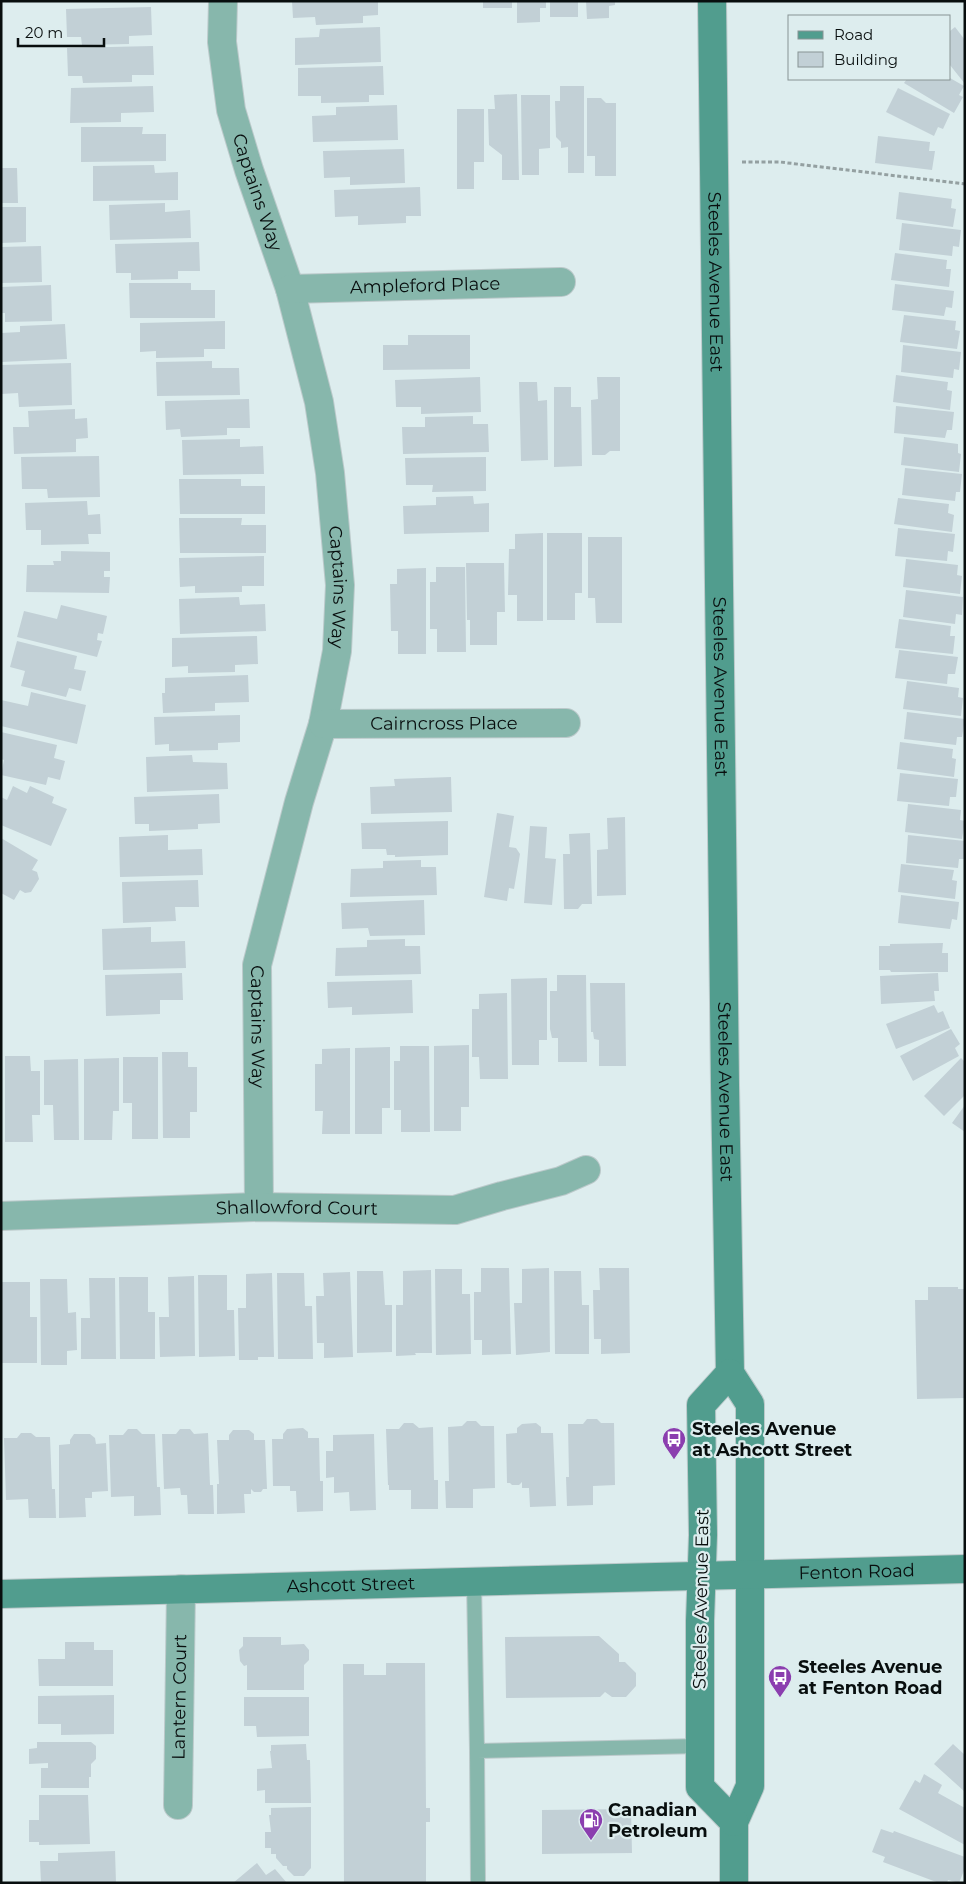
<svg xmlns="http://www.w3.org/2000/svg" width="966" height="1884" viewBox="0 0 966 1884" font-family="Montserrat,sans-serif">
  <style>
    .building { fill: #c2d0d6 }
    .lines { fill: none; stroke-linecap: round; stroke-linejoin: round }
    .lane-casing { stroke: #bbc9ca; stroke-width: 16 }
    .street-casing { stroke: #bbc9ca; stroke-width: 30 }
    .secondary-casing { stroke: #bbc9ca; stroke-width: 30 }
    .path { stroke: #94a0a1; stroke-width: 3; stroke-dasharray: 4 2.5; stroke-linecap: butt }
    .lane { stroke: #87b7ac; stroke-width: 14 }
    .street { stroke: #87b7ac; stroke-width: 28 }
    .secondary { stroke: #519d8e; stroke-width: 28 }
    .labels { text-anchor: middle; stroke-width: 4.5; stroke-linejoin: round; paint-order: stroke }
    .street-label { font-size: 18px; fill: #080e0e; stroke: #ddedee }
    .poi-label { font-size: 18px; font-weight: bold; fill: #080e0e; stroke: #ddedee; text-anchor: start }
  </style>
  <rect width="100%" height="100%" fill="#ddedee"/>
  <path class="building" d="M292,1H378V15L363,16V23L316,25L315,17L293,18Z
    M483,1H512V8H483Z
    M517,1H546V8H540V22L517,23Z
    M550,1H578V17H550Z
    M586,1H615V5L609,6V18L587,19Z
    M151,7L152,35L129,36V44L82,45L81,37H67L66,9Z
    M380,27L381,62L295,65V38L319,37L320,29Z
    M955,27L965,40V84L950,65V31Z
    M153,46L154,75H132V82L83,83L82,76H68L67,48Z
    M383,66L384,95H369V102L321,103V96H298V68Z
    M950,78L964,86L959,95L963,97L954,113L904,83L907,79Z
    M153,86L154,112L121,113V122L70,123L71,88Z
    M560,86H584V173H568V147L561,148V142L556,137L555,101H560Z
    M898,88L950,114L943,129L938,127L934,136L886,112Z
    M517,94L519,180H502V155L489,145L488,109H495L494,95Z
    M521,95H550V148L539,149V175H522Z
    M587,98H601L606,103H616V176H595V156H587Z
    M397,105L398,140L313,142L312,116L336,115V107Z
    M457,109H484V162H474V189H457Z
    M81,127H143L142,134H166V161L81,162Z
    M878,136L930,142L929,151H935L932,170L875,163Z
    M404,149L405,183L350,185V177L324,178L323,151Z
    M154,165L155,173L178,172V200L93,201V166Z
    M1,168H17L18,203H1Z
    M420,187L421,216H406V223L358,225V216L335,217L334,190Z
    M899,192L952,199L951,208L956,209L953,227L896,219Z
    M165,203V212L190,210L191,238L110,240L109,205Z
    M1,207H26V242L1,243Z
    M902,223L961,230L959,247L953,246L952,256L899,250Z
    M199,242L200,271H178V279L131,280V273H116L115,244Z
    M41,246L42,282L1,283V247Z
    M895,253L947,260L946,269H951L949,287L891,280Z
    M129,283H191V290H215V318H130Z
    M895,284L954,291L952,308L946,307L944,316L892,310Z
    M51,285L52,321L5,322V313H1V287Z
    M904,315L956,321L955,330L960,331L957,349L900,342Z
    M225,321V349H204V357L156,358V351L140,352V323Z
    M65,324L67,359L1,362V333L20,332V326Z
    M408,335H470V369L383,370V345H408Z
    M903,345L961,352L959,370L954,369L953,378L901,372Z
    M212,361V368H239L240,395L157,396L156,362Z
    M71,363L72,405L19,407L18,393L1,394V365Z
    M896,375L948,382L947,390L952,391L950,410L893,402Z
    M480,377L481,412L421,414V407H396L395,380Z
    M597,377H620V451H610L605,455H592L591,400L598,399Z
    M519,382H537L538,401L547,400L548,460L521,461Z
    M554,387H571V407H581L582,466L554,467Z
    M249,399L250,428H227V435L181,437L180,429L166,430L165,401Z
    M896,406L954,412L952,430H947L945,438L894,433Z
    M75,409V419L87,418L88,438L76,439V452L14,454L13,427H29L28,411Z
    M473,416V424H488L489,452L403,454L402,427H425V417Z
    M904,437L958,444V453L961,454L959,472L901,465Z
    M240,439V447L263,446L264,474L183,475L182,440Z
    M99,456L100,497L48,498L47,489H22L21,457Z
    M486,457V491L432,492L433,485H406L405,458Z
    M905,468L962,474L960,492H956L955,501L902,495Z
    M179,479H241V486H265V514H180Z
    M473,496L474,504L489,503V532L404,534L403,506L436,505V497Z
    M898,498L949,504L948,513L954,515L952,532L894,524Z
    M87,501L88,515L100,514L101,534H88L89,544L41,545V530H26L25,503Z
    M179,518H242L241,525H266V553H180Z
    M898,528L955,534L953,552L948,551L947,561L895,556Z
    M543,533V621H517V595H508L509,549H515V534Z
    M547,533H582V593H575V620H547Z
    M588,537H622V623H596L595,598H588Z
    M61,551L110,552V571H104V577H110L109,593L26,592L27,565H54L53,561H61Z
    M264,556V586H242V592L195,593V586L180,587L179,558Z
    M906,559L958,565L957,575L962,576L960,594L903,587Z
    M466,563H504L505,612H497V645H470V620H467Z
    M436,567H465L466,652H437V629H430V582H436Z
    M426,568V654H398V631H391L390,584H397V569Z
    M906,590L963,597L962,615L956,614L955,624L903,617Z
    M239,597L240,605L265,604L266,631L180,634L179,599Z
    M61,605L107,616L103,634L98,633L97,640L102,641L97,657L17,637L24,611L57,619Z
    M899,619L951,626L950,636H955L953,654L895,648Z
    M257,636L258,664L235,665V672L188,673V666L172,667V638Z
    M17,641L77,656L74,669L86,671L81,691L69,688L66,697L21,686L25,671L10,667Z
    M899,650L958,657L955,674H948L947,684L895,678Z
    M248,675L249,702L215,703V711L163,713L162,693H165V678Z
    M907,681L959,688L958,697L963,698L961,716L903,709Z
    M31,692L86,705L77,744L1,726V700L28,706Z
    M907,712L965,719L962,737H957L956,745L904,739Z
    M240,715V742L218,743V750L169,751V744L155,745L154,717Z
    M1,732L57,745L54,758L65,761L60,780L48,777L46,785L1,775L4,760L1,759Z
    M900,742L953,749L952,758L956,759L954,777L897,769Z
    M192,755L193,762L227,763L228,789L147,792L146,757Z
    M900,773L958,779L956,797H950L949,806L897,801Z
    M451,777L452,812L371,814L370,787L395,786L394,779Z
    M13,786L27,793L30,786L54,797L52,803L67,809L51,846L1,825V797L7,800Z
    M219,794L220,823L198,824V829L149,831V824H135L134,797Z
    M908,804L961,810L960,820L965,821L962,839L905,832Z
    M497,813L514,816L509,847L516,848L520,854L514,889L509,888L507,901L484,897Z
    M625,817L626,895L597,896V850L608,849L607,818Z
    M448,821V855L395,857V855H387L386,849H362L361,823Z
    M530,826L547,827L545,858L556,859L552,905L524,903Z
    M590,833L592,904H582L578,909H564L563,854H570L569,834Z
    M168,835V850L202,849L203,875L120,877L119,837Z
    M908,835L965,841L964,859H959L958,868L906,863Z
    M1,838L38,860L32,870L37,872L39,879L31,892L25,893L20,890L14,900L1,893Z
    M421,860V867H436L437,895L350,897L351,869L383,868V861Z
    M901,864L954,870L952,880L957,881L955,899L898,892Z
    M198,880L199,907H175L176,921L123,923L122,882Z
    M901,895L959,902L957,920L952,919L950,929L898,923Z
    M424,900L425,935L370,936L368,928L342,929L341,903Z
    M151,927V942L185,941L186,968L103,970L102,929Z
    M405,939V946H420L421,974L335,976L336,948L367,947V940Z
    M943,943L942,953H948V972H891L890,970H879V946H890V944Z
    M182,973L183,1000H160V1014L106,1016L105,975Z
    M938,973L939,991H934L935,1001L881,1004L880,976Z
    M557,975H586L587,1062H558V1038H552L550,1029V991H557Z
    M547,978V1040H539V1065H512L511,979Z
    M412,980L413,1013L352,1015V1007L328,1008L327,982Z
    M590,983H625L626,1066H599V1040L594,1039L593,1032H591Z
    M507,993L508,1079H480L479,1057H472V1009H479V994Z
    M934,1005L938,1013L943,1011L950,1028L896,1049L886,1024Z
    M951,1029L960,1044L955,1048L959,1056L913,1081L900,1056Z
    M469,1045V1107H461V1131H434V1046Z
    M400,1046H429L430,1132H401V1110H394V1061H400Z
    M390,1047V1108H382V1134H355V1048Z
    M350,1048V1134H322L323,1111H315V1064H322V1049Z
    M162,1052H188V1067H197V1112H190V1138H163Z
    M5,1056H30L31,1071H40V1115H32L33,1142H5Z
    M123,1057H158V1139H132V1103H123Z
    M119,1058V1111H113L112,1140H84V1059Z
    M961,1058L965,1062V1095L944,1116L924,1096Z
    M78,1059L79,1140H54L53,1105H44V1060Z
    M965,1105V1132L952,1123Z
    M481,1268H509L511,1354L482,1355V1340H474V1292H481Z
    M549,1268L550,1352L516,1355L514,1303H522V1269Z
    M599,1268H629L630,1353L601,1354V1339H594L593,1290H600Z
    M435,1269H462V1294H470L471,1354L436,1355Z
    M431,1270L432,1353H415L416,1355L396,1356V1305H403V1271Z
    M357,1271H383L385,1305H392V1352L357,1353Z
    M554,1271H581L582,1305H589V1354H555Z
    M350,1272L353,1357L324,1358V1343H317L316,1296H324L323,1273Z
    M272,1273L274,1357H258V1360H239L238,1308H246V1274Z
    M277,1273H304L305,1306H312L313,1359H278Z
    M198,1275H227V1310H234L235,1356L199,1357Z
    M194,1276L195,1356L160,1357L159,1317H169L168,1277Z
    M119,1277H148V1312H155V1359H120Z
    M89,1278H115L116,1359H81V1318H90Z
    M40,1279H67L68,1313L76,1312L77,1350L67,1351V1365H41Z
    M1,1282H30V1317H37V1363H2Z
    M928,1287H958V1289H965V1398L917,1399L915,1300H928Z
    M587,1419H597L601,1423H614L615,1485L593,1486V1505L567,1506L566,1477H569L568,1424H583Z
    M467,1421H476L481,1426H494L495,1488L473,1489V1508H446L445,1481H449L448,1427L462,1426Z
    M404,1423H413L419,1428L433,1427L434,1480H438V1509H411V1490H389V1485H388L386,1429H399Z
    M536,1423L541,1427V1433H553L556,1506L530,1507L529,1488H522V1482L519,1485H512L510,1483H507L506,1434L517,1433V1428L522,1424Z
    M303,1428L308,1432V1438H319L320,1481H323V1511L297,1512L296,1491H290V1486H273L272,1439H283V1434L287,1429Z
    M128,1429H137L142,1434H155L157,1487H160L161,1515L134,1516V1496L111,1497L109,1435H123Z
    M180,1429H190L194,1434L208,1433L210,1485H213L214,1514H188L187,1495H181L180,1488L164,1489L162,1434H176Z
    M233,1430H249L254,1434V1440H265L267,1489H263L261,1492H254L251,1489V1494H244L245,1513L217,1514V1484H219L217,1440H229V1435Z
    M21,1433H31L36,1437H50L52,1489H55L56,1518H29L28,1499L6,1500L4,1438H17Z
    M74,1434H90L95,1438L96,1444L106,1443L108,1491L92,1492V1498H85L86,1517L59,1518V1445L70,1444V1440Z
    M374,1434L376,1510L350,1511L349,1492L334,1493V1477L326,1478V1451H333V1435Z
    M599,1636L619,1654V1662H625L636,1673V1686L626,1697H612L605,1692L600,1697L506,1698L505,1637Z
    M243,1637H281V1645L304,1644L309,1650V1660L304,1665V1690H247V1665L244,1666L240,1661L239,1650L243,1646Z
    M65,1642H94V1650H113V1686H39L38,1659H65Z
    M386,1663H425L426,1808H430V1822H426V1883H344L343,1664H364V1675H386Z
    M114,1695V1734L61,1735V1724H38V1696Z
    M244,1697H309V1736L257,1737L256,1726H244Z
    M37,1742H91L96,1746V1759L91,1764V1777H89V1788H41V1768H48V1763L29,1764V1749L37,1748Z
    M306,1744L307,1760H310L311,1803H265V1790L257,1791V1769L272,1768L270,1751H271V1745Z
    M953,1744L965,1755V1792L934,1764Z
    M924,1774L942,1785L938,1793L965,1808V1845L899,1809L915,1780L920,1783Z
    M39,1795H88L90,1844L39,1845V1842H29V1820H39Z
    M311,1807V1868L304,1876H294L287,1869V1866H283L276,1858V1854H271V1848H265V1832H271L269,1815H271V1808Z
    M631,1809L632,1853L542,1854V1810Z
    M881,1829L893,1833L894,1831L965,1857V1868L959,1883L948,1880L947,1883H939L883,1862L885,1857L872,1852Z
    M115,1851L116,1883H41L40,1861H58V1853Z
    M257,1863L266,1875L275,1869L287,1883H233Z"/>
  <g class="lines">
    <g class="lane-casing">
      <path id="lane" d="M474,1582L477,1751
        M478,1883L477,1751L700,1746"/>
    </g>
    <g class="street-casing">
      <g id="street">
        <path id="s1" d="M223,1L222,42L231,110L249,170L290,289L319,402L330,473L340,585L337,651L323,724L299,802L257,965L259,1207"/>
        <path id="s2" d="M290,289L561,282"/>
        <path id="s3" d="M323,724L566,723"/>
        <path id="s4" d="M1,1216L259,1207L455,1210L502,1196L561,1181L586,1170"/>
        <path id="s5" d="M178,1805L181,1589"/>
      </g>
    </g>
    <g class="secondary-casing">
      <g id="secondary">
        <path id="s6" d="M712,1L725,1085L730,1373L750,1404V1786L734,1822V1883"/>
        <path d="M730,1373L701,1405L703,1535L700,1621V1787L734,1822"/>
        <path id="s7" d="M1,1594L965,1569"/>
      </g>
    </g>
    <path class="path" d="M742,162H780L965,184"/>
    <use href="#lane" class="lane"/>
    <use href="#street" class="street"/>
    <use href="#secondary" class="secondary"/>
  </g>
  <defs>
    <g id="bus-pin" transform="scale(1.25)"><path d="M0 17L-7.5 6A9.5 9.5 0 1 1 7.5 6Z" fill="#8b3eaf" stroke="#ddedee"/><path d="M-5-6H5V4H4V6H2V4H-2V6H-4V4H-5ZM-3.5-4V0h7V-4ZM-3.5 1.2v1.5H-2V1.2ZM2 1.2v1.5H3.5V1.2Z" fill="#fff"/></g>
    <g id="fuel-pin" transform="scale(1.25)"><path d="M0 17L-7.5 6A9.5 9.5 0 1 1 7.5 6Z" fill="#8b3eaf" stroke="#ddedee"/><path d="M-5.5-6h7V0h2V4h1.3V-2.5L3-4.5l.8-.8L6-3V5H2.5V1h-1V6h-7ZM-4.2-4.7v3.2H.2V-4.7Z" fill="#fff"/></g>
  </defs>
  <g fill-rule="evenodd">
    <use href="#bus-pin" x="674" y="1439"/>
    <use href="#bus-pin" x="780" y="1677"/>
    <use href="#fuel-pin" x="591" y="1820"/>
  </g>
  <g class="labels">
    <g class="street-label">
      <text dy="6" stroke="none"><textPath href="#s1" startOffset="196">Captains Way</textPath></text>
      <text dy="6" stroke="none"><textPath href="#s6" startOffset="281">Steeles Avenue East</textPath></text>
      <text dy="6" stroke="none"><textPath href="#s2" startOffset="135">Ampleford Place</textPath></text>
      <text dy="6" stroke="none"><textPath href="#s1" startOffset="601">Captains Way</textPath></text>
      <text dy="6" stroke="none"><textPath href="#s6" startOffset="686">Steeles Avenue East</textPath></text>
      <text dy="6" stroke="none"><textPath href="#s3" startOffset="121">Cairncross Place</textPath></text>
      <text dy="6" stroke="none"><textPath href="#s1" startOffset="1051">Captains Way</textPath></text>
      <text dy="6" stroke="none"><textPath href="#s6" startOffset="1091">Steeles Avenue East</textPath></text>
      <text dy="6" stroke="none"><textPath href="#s4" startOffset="296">Shallowford Court</textPath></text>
      <text dy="6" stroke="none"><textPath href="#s7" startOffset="856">Fenton Road</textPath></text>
      <text dy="6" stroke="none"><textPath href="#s7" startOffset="350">Ashcott Street</textPath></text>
      <text transform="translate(701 1599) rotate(-89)" y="6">Steeles Avenue East</text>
      <text dy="6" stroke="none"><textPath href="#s5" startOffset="108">Lantern Court</textPath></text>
    </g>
    <g class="poi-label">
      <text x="692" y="1435">Steeles Avenue<tspan x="692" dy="21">at Ashcott Street</tspan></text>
      <text x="798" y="1673">Steeles Avenue<tspan x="798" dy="21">at Fenton Road</tspan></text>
      <text x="608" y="1816">Canadian<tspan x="608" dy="21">Petroleum</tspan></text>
    </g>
  </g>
  <rect width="966" height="1884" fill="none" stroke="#080e0e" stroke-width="5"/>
  <rect x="788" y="15" width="162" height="65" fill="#ddedee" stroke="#889494"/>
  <rect x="798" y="31" width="25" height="8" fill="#519d8e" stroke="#889494"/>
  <text x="834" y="40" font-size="15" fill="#080e0e">Road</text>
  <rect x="798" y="52" width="25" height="15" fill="#c2d0d6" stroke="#889494"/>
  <text x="834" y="65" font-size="15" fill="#080e0e">Building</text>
  <path d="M18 38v8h86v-8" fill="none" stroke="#080e0e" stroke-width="2.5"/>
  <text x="25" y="38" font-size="15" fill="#080e0e" stroke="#ddedee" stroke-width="4" paint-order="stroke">20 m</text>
</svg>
